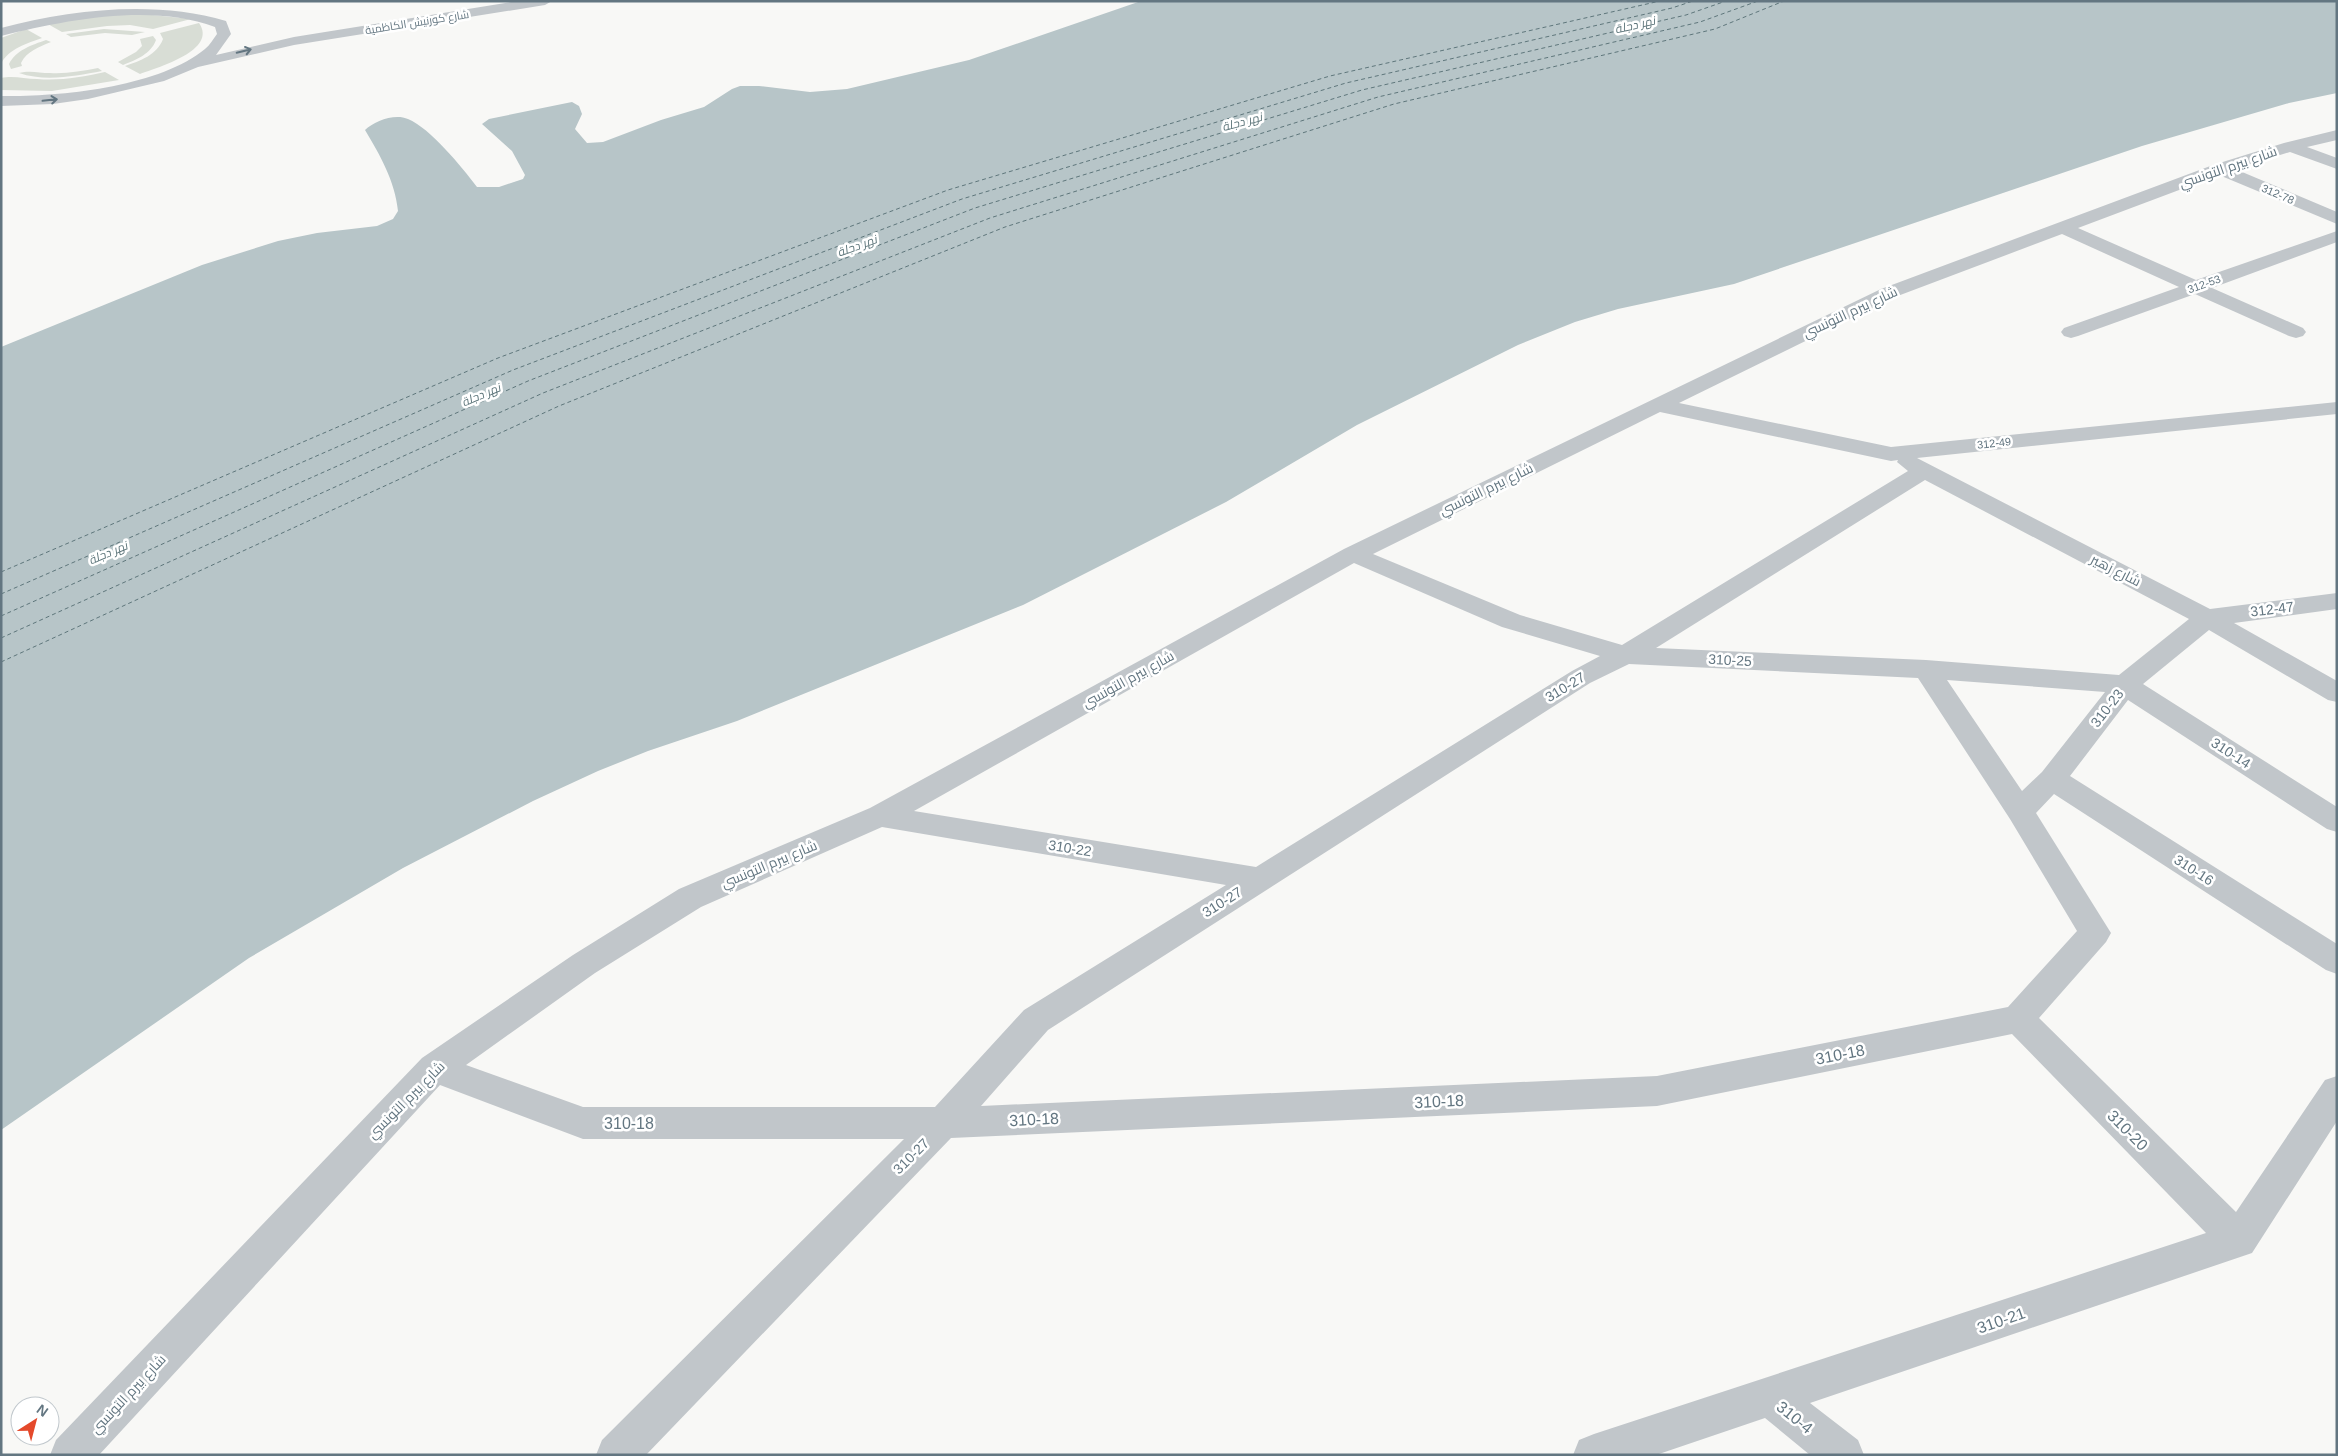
<svg xmlns="http://www.w3.org/2000/svg" width="2338" height="1456" viewBox="0 0 2338 1456" font-family="Helvetica,Cairo,sans-serif">
  <style>
    .green { fill: #d8ddd5 }
    .water { fill: #b7c5c8 }
    .lines { fill: none; stroke-linecap: round; stroke-linejoin: round }
    .ferry { stroke: #5e767b; stroke-width: 1; stroke-dasharray: 4 3; stroke-linecap: butt }
    .minor { fill: #c1c6ca; fill-rule: evenodd }
    .oneway { stroke: #637681 }
    .labels { text-anchor: middle; stroke-width: 5; stroke-linejoin: round; paint-order: stroke }
    .far-street-label { font-size: 11px; fill: #637681; stroke: #fff }
    .far-water-label { font-size: 12px; font-style: italic; fill: #5e767b; stroke: #fff }
    .street-label { font-size: 14px; fill: #637681; stroke: #fff }
    .near-street-label { font-size: 16px; fill: #637681; stroke: #fff }
  </style>
  <rect width="100%" height="100%" fill="#f8f8f6"/>
  <path class="green" d="M123,12L191,19L153,29L130,25L107,26L62,32L46,23Z
    M199,23C218,50 159,67 140,74L125,66C140,61 157,55 163,39L160,33Z
    M26,29L42,38C28,43 8,49 1,64V38Z
    M104,29L145,32L132,35L105,33L71,37L66,34Z
    M153,36L156,40C151,54 136,60 123,65L118,62L136,52L142,46L140,39Z
    M46,40L51,42C39,47 27,51 21,63L22,66L11,69L9,64C16,50 32,45 46,40Z
    M98,68L102,71C76,76 45,82 19,73C30,70 39,73 50,73C66,74 82,71 98,68Z
    M105,72L119,80L52,91L1,90V78C14,75 24,79 37,79C60,81 82,77 105,72Z"/>
  <path class="water" d="M1141,1H2337V93L2289,103L2142,146L1734,284L1618,309L1575,322L1518,345L1357,425L1226,502L1023,605L737,721L648,751L598,771L533,801L403,868L249,958L1,1130V347L202,265L278,241L317,233L377,226L393,219L398,211C395,181 380,155 365,130C374,121 395,113 408,119C430,128 462,167 477,187H499L523,179L525,175L512,151L482,124L489,119L572,102L579,106L582,114L575,129L587,143L603,142L661,120L704,107L732,89L740,86H759L810,92L847,89L969,60Z"/>
  <g class="lines">
    <path class="ferry" d="M1,572L498,358L948,190L1330,76L1660,1
      M1,594L513,370L962,199L1346,83L1672,8L1693,1
      M1,616L528,381L975,208L1362,90L1686,15L1726,1
      M1,638L543,393L990,218L1378,97L1700,22L1758,1
      M1,662L559,406L1005,227L1394,104L1715,29L1784,1"/>
    <path class="minor" d="M517,1H552L545,5L294,45L198,67L164,81L88,99L53,104L1,106V96C60,97 159,87 205,49C210,45 213,39 217,34L215,27C151,3 66,20 1,36V28C72,9 156,0 226,21L231,34L216,55L294,37Z
      M2337,130V140L2307,147L2337,158V169L2290,152L2235,169L2337,212V224L2219,175L2078,228L2196,280L2337,231V242L2212,288L2303,328L2306,332L2303,336L2296,338L2289,336L2195,294L2078,336L2071,338L2064,336L2061,332L2064,328L2179,287L2062,234L1895,297L1679,403L1891,447L2337,402V414L1917,458L2210,609L2337,593V609L2234,623L2337,681V702L2328,700L2209,630L2143,684L2337,807V832L2327,829L2128,700L2070,776L2337,944V974L2326,970L2054,794L2036,813L2111,933L2106,942L2039,1018L2236,1212L2325,1080L2337,1076V1121L2252,1253L1810,1403L1858,1440L1864,1455H1810L1765,1418L1656,1455H1573L1579,1440L1594,1434L2206,1233L2012,1034L1657,1106L951,1138L646,1455H596L602,1440L904,1139H583L440,1085L99,1455H50L56,1440L422,1058L573,955L679,889L870,808L1344,549L1881,289L2213,165L2284,143ZM1660,412L1891,461L1898,460L1897,462L1908,471L1622,645L1520,615L1373,554ZM1925,480L2189,619L2119,675L1926,660L1656,648ZM1354,563L1502,627L1600,656L1572,671L1256,867L914,811ZM1629,664L1918,678L2010,819L2077,931L2008,1007L1657,1076L981,1106L1048,1030L1590,683ZM1947,680L2105,692L2042,772L2022,791ZM882,827L1226,885L1024,1010L935,1107H583L466,1065L595,973L701,907Z"/>
  </g>
  <defs><path id="oneway-shaft" d="M-6 0H5M1.5-3L5.5 0L1.5 3" fill="none" stroke-width="1.6" stroke-linecap="round" stroke-linejoin="round" transform="scale(1.25)"/></defs>
  <g class="oneway">
    <use href="#oneway-shaft" transform="translate(244 51) rotate(-13)"/>
    <use href="#oneway-shaft" transform="translate(50 100) rotate(-6)"/>
  </g>
  <g class="labels">
    <g class="far-street-label">
      <text transform="translate(417 22) rotate(-9)" y="4">شارع كورنيش الكاظمية</text>
      <text transform="translate(2278 194) rotate(23)" y="4">312-78</text>
      <text transform="translate(2204 284) rotate(-20)" y="4">312-53</text>
      <text transform="translate(1994 443) rotate(-6)" y="4">312-49</text>
    </g>
    <g class="far-water-label">
      <text transform="translate(1635 25) rotate(-13)" y="4">نهر دجلة</text>
      <text transform="translate(1242 122) rotate(-15)" y="4">نهر دجلة</text>
      <text transform="translate(857 246) rotate(-20)" y="4">نهر دجلة</text>
      <text transform="translate(481 395) rotate(-23)" y="4">نهر دجلة</text>
      <text transform="translate(108 553) rotate(-23)" y="4">نهر دجلة</text>
    </g>
    <g class="street-label">
      <text transform="translate(2228 167) rotate(-19)" y="5">شارع بيرم التونسي</text>
      <text transform="translate(1850 312) rotate(-25)" y="5">شارع بيرم التونسي</text>
      <text transform="translate(1486 489) rotate(-26)" y="5">شارع بيرم التونسي</text>
      <text transform="translate(2116 570) rotate(27)" y="5">شارع زهير</text>
      <text transform="translate(2272 609) rotate(-7)" y="5">312-47</text>
      <text transform="translate(1730 660) rotate(3)" y="5">310-25</text>
      <text transform="translate(1128 679) rotate(-29)" y="5">شارع بيرم التونسي</text>
      <text transform="translate(1565 687) rotate(-31)" y="5">310-27</text>
      <text transform="translate(2107 708) rotate(-52)" y="5">310-23</text>
      <text transform="translate(2231 753) rotate(33)" y="5">310-14</text>
      <text transform="translate(1070 848) rotate(9)" y="5">310-22</text>
      <text transform="translate(769 864) rotate(-23)" y="5">شارع بيرم التونسي</text>
      <text transform="translate(2194 870) rotate(33)" y="5">310-16</text>
      <text transform="translate(1222 902) rotate(-32)" y="5">310-27</text>
      <text transform="translate(406 1100) rotate(-45)" y="5">شارع بيرم التونسي</text>
      <text transform="translate(911 1156) rotate(-45)" y="5">310-27</text>
      <text transform="translate(128 1394) rotate(-47)" y="5">شارع بيرم التونسي</text>
    </g>
    <g class="near-street-label">
      <text transform="translate(1840 1054) rotate(-11)" y="6">310-18</text>
      <text transform="translate(1439 1101) rotate(-3)" y="6">310-18</text>
      <text transform="translate(1034 1119) rotate(-3)" y="6">310-18</text>
      <text x="629" y="1129">310-18</text>
      <text transform="translate(2128 1130) rotate(45)" y="6">310-20</text>
      <text transform="translate(2001 1320) rotate(-19)" y="6">310-21</text>
      <text transform="translate(1795 1417) rotate(39)" y="6">310-4</text>
    </g>
  </g>
  <rect width="2338" height="1456" fill="none" stroke="#637681" stroke-width="5"/>
  <g transform="translate(35 1421) rotate(36)"><circle r="24" fill="#ffffff" stroke="#c1c8cd"/>
  <path d="M0-4L9 19L0 12L-9 19Z" fill="#e4492b"/>
  <text y="-8" font-size="14" font-weight="bold" text-anchor="middle" fill="#637681">N</text>
  </g>
</svg>
